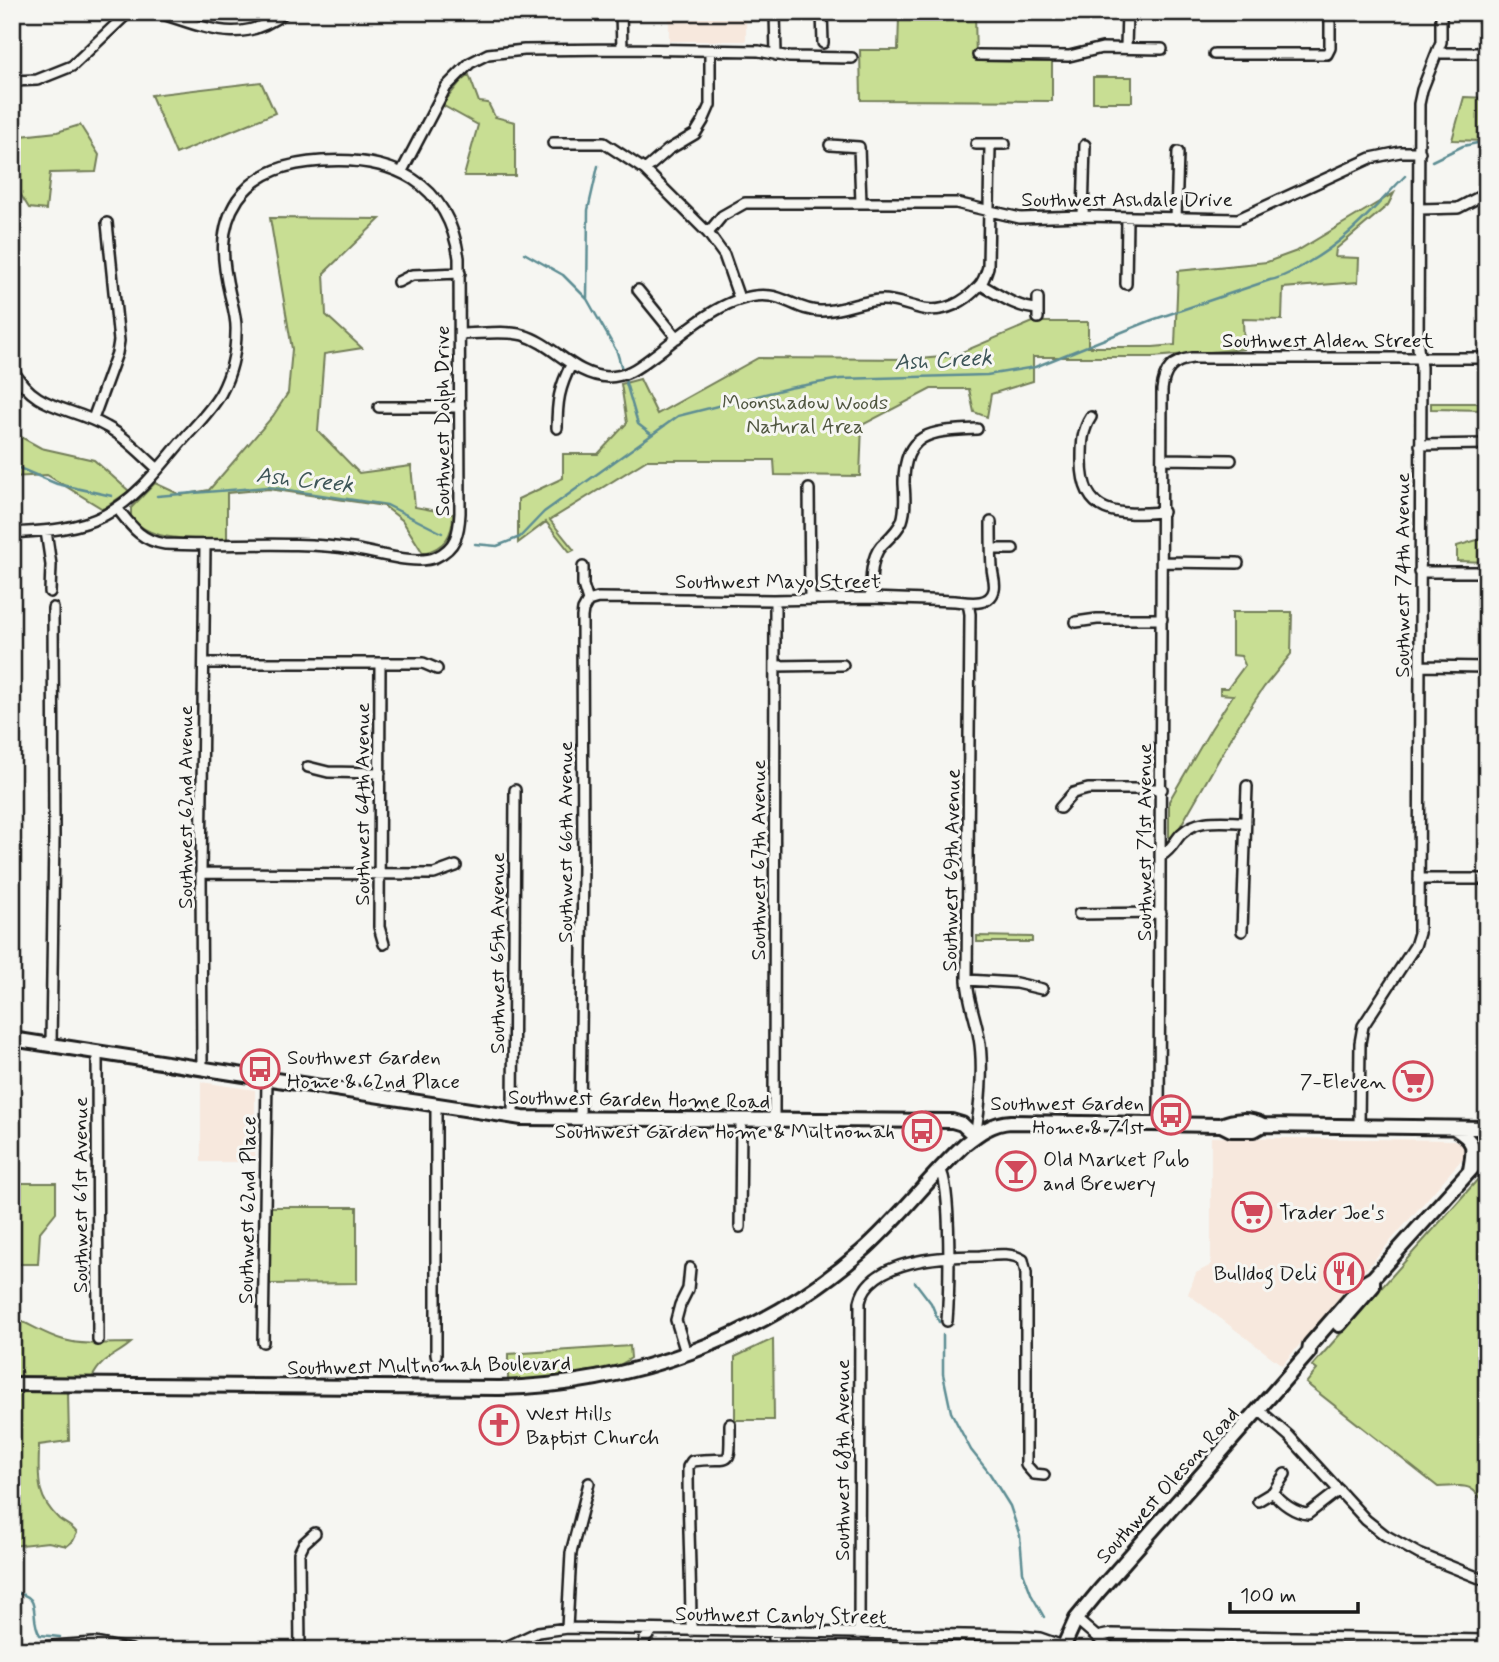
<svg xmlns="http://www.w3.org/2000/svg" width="1499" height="1662" viewBox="0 0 1499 1662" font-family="Mynerve,sans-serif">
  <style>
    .built { fill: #f7e8dd }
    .green { fill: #c8de93; stroke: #727d58; stroke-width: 2 }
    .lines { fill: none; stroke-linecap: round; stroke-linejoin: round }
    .stream { stroke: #5d8d93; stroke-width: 2.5 }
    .street-casing { stroke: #1c1c1c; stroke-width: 14 }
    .secondary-casing { stroke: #1c1c1c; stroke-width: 18 }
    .street { stroke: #f6f6f2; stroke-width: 9 }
    .secondary { stroke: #f6f6f2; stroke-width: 12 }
    .labels { text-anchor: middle; stroke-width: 6; stroke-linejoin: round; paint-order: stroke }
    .street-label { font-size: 21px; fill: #1c1c1c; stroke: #f6f6f2 }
    .park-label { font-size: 21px; fill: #505640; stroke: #f6f6f2 }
    .poi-label { font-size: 21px; fill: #1c1c1c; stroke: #f6f6f2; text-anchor: start }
    .water-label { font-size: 23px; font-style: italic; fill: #3d5557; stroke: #f6f6f2 }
  </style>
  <rect width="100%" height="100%" fill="#f6f6f2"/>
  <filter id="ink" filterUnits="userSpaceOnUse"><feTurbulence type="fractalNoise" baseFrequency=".0143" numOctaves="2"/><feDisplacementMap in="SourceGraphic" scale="14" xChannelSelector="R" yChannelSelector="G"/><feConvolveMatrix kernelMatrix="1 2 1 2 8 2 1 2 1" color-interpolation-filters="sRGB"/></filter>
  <g filter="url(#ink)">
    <path class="built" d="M669,12H746V41H669Z
      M201,1082L255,1090V1162H201Z
      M1211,1137L1454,1140L1462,1144L1465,1151L1463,1158L1282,1365L1188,1294L1196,1273L1211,1265Z"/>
    <path class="green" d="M861,12H927L929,15C939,18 948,14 959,17L966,12H975L976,61L1052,62V101L861,100L860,50H898L899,17H861Z
      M469,75L479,102L488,103L495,117L515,122V176H464L478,125L442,105L461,81Z
      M1132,77V102H1093V77Z
      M261,82L275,113L176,154L151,95Z
      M1464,97L1487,98V141L1452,140Z
      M80,125L99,155L96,172L50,173L46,210L29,208L12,181V137L57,132Z
      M1394,193L1388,205L1336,249L1335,257L1359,258L1358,282L1283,288L1282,320L1243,319L1244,349L1153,357H1033V381L991,394L987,417L974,412L969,389H931L862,425L860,476L775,475L774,460H647L550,520L574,550L570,552L546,522L518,543V499L563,478V454H598L627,423L621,384L640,379L657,414L758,358L919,359L953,356L1033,322H1088V347H1153L1175,345L1178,271L1267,262L1297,251Z
      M270,218L380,219L324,273L326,315L362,348L324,354L318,431L359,473L411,466L415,507L453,514C453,535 445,548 423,553L402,520L384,506L269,489L227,493V539C197,538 151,544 131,517V508L155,483L181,495L209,490L273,416L288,393L292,349Z
      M1431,403H1487V410L1431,409Z
      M12,432L41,448L94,460L129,491L103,509L47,475L12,477Z
      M1487,537V562L1457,561V546Z
      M1232,612H1292L1291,654L1264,687L1241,721L1169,846V801L1211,729L1233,695L1220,694V688H1228L1245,665L1241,656L1232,655Z
      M977,936L1032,937V942H977Z
      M1487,1169V1507C1470,1481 1466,1486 1438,1487L1306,1383L1317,1370L1312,1366Z
      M12,1183H56V1212L40,1232L38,1264H12Z
      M270,1207H357V1283L270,1284Z
      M12,1317C30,1324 45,1335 64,1340C85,1346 110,1343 131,1343C115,1357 102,1357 92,1378L12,1377Z
      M773,1339L774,1420H735V1357Z
      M630,1346L631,1358C600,1381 546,1379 508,1380V1354Z
      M12,1390L68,1391L69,1441L39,1445C39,1476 34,1495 59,1519C65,1524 72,1526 77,1533L73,1541L67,1546L48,1542L12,1546Z"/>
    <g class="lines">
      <path class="stream" d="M1432,161L1463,146L1487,141
        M524,253L563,275L587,299L617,352L638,424L651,434
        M587,298L588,210L598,166
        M12,465L57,484L112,496
        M157,496L268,487L387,505L442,533
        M475,544L497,546L520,537L544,512L678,416L789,388L840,379L987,375L1035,367L1152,320L1270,280C1283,278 1293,271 1304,265C1348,240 1371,211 1405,176
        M915,1282L931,1303L939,1322
        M943,1335V1374L951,1412L971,1450L990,1474L1010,1506L1020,1536L1023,1572L1032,1596L1044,1617
        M12,1593C45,1594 28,1617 40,1635L60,1637"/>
      <g class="street-casing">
        <path id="street" d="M156,12C204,26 240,48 285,12
          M621,12L622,49
          M775,12L776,55
          M822,12L823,43
          M1126,47L1127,12
          M1438,53H1487
          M1214,54H1327L1330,48V12
          M978,55L1069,56L1102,48L1162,49
          M12,81L37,80L72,66L129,12
          M553,143H604L645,170L708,233L724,255L739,298
          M976,144H1005
          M830,145L859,147L861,203
          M645,170L668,150L695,134L703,121L710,105V51
          M402,171L446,87L470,63L488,54L524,50L622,49L759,51L789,57L852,58
          M1420,209L1458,208L1487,193
          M1083,216L1085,145
          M1176,219L1178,152
          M708,233L722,216L745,203H956L1020,218L1083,216L1238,219L1371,158L1400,152H1420
          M398,282L412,275L460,273
          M1126,284L1127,218
          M981,285C1000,295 1016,308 1038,309
          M638,290L677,338
          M1038,298V318
          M460,334C480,334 504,330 523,335C554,344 574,376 608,377C629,377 642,364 659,352C688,329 730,291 770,296C787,298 801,311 820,311C841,312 861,300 882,300C896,300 910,306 923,309C944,313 965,302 979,286C984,281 986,273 988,267L990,145
          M12,368C35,412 69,405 107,427C126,437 142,455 158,469
          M379,407H460
          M1091,417C1082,431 1082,443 1082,459C1081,517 1118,515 1163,512
          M93,419L117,353L119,341L107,223
          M557,428C557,402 559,388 571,365
          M1420,445L1487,444
          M1163,459L1231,460
          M809,489L810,598
          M46,531L51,565L50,592
          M12,533C44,531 76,530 105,515C137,498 158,469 181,442C195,426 211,411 221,393C231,374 236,352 236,332C237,319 233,307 230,295C222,262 218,229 238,199C258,171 289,163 322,161C393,156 448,182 459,258L460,513C459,533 456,548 436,557C416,566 374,552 352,549C293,540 226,547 165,544C141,541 131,526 117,508
          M992,549H1013
          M1163,562L1238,563
          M1419,572H1487
          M871,598C871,582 870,559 881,546C889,538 897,532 902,521C906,509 905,496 904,484C903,430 935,431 977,429
          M588,601L598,598L773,600L871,598L955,601C967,602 990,607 994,590C996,582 992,575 992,567C991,553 991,537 991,522
          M968,603L970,614L967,980C968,1001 976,1018 979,1038C984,1065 980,1109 975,1136
          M1076,622L1097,619H1162
          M204,663H423L437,669
          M380,663L379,927L384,944
          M775,666L843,665
          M1420,666L1487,667
          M308,767L328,772L380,773
          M1060,808L1073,793L1088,789H1162
          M1162,855C1171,850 1174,842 1181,834C1198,817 1223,822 1246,822
          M201,873L434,874L456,866
          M1419,879H1487
          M1079,914L1161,913
          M1242,931L1247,786
          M967,980L1016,983L1042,989
          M51,1045L54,836L53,608
          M97,1051L98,1340
          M202,1068L201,873L205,546
          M436,1105V1355
          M513,1117L515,790
          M580,1119L583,866L582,617L583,610L588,601L583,585V567
          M774,1121L775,600
          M1159,1123L1162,390C1164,370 1172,361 1192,358H1487
          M1359,1126L1360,1043L1363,1026L1415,946L1419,933L1421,367L1418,348L1419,104L1422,90L1441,42V12
          M940,1169C952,1186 949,1296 947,1321
          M740,1227L741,1120
          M263,1342L267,1078
          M686,1353L676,1320L680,1305L688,1289L690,1268
          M1259,1410L1289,1436L1366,1520L1385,1535L1419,1554L1487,1581
          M1273,1492C1281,1503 1295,1513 1308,1514L1339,1490
          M1258,1501L1273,1492L1285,1474
          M1076,1619L1112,1650
          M567,1628L571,1553L589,1483
          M691,1631C691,1576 688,1522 688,1467L692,1461C733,1455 730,1472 730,1424
          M859,1634L860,1302C869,1259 945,1256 980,1256C994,1255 1012,1252 1023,1260L1026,1273V1465L1034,1474L1044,1475
          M902,1634L903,1650
          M1097,1637L1111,1634L1487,1640
          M12,1649L94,1643L131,1650
          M300,1650L299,1553L304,1543L315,1533
          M500,1650L538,1632L567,1628L1020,1636L1040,1638L1063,1646
          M643,1650L645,1639L652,1631
          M774,1650V1634"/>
      </g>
      <g class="secondary-casing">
        <path id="secondary" d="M12,1039L522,1118L952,1121L962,1124L975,1136
          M1221,1125C1234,1119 1250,1118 1263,1125
          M1454,1128C1476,1142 1474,1146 1470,1170
          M1339,1325L1373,1286V1278
          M12,1384L499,1388C631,1385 761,1339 861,1252C899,1219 928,1178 965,1144C979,1133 992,1123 1011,1122L1221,1125L1231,1130H1254L1263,1125L1487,1128
          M1062,1650L1076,1619L1099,1591L1309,1352L1310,1345L1363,1284L1373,1278L1487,1152"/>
      </g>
      <use href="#street" class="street"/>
      <use href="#secondary" class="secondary"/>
    </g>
  </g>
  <defs>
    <g id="bus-ring" transform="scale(2.0125)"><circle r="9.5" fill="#f6f6f2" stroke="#d1495b" stroke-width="1.5"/><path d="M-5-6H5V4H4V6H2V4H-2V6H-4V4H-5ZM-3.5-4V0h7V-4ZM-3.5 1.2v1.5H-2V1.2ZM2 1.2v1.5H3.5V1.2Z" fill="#d1495b"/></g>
    <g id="supermarket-ring" transform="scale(2.0125)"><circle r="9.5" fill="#f6f6f2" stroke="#d1495b" stroke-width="1.5"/><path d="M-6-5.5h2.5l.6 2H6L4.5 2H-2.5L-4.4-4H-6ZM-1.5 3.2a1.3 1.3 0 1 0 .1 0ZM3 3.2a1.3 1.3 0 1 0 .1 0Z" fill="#d1495b"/></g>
    <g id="bar-ring" transform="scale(2.0125)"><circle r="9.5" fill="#f6f6f2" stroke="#d1495b" stroke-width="1.5"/><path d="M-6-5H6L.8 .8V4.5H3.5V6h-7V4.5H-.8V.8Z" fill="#d1495b"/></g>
    <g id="restaurant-ring" transform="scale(2.0125)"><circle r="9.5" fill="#f6f6f2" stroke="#d1495b" stroke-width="1.5"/><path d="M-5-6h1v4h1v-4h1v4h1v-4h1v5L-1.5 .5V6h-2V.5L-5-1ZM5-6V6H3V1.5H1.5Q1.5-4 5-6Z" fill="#d1495b"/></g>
    <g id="church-ring" transform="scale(2.0125)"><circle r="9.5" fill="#f6f6f2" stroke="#d1495b" stroke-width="1.5"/><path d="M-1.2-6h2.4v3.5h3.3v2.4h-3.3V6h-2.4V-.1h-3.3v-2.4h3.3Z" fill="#d1495b"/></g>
  </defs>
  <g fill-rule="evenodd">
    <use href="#bus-ring" x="260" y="1069"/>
    <use href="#supermarket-ring" x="1413" y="1081"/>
    <use href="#bus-ring" x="1171" y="1115"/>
    <use href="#bus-ring" x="922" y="1131"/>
    <use href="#bar-ring" x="1016" y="1171"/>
    <use href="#supermarket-ring" x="1252" y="1212"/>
    <use href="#restaurant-ring" x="1344" y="1273"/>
    <use href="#church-ring" x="499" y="1425"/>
  </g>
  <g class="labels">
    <g class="street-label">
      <text x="1127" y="206">Southwest Ashdale Drive</text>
      <text x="1328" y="347">Southwest Alden Street</text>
      <text transform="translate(442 421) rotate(-90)" y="7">Southwest Dolph Drive</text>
      <text transform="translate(1402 575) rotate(-90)" y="7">Southwest 74th Avenue</text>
      <text x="778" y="588">Southwest Mayo Street</text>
      <text transform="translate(362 804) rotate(-90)" y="7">Southwest 64th Avenue</text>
      <text transform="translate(185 807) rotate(-90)" y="7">Southwest 62nd Avenue</text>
      <text transform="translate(565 842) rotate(-90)" y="7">Southwest 66th Avenue</text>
      <text transform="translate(1144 842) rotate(-90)" y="7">Southwest 71st Avenue</text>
      <text transform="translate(758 860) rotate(-90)" y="7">Southwest 67th Avenue</text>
      <text transform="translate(951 870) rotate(-89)" y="7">Southwest 69th Avenue</text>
      <text transform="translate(497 953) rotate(-90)" y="7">Southwest 65th Avenue</text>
      <text transform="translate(639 1099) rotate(1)" y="7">Southwest Garden Home Road</text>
      <text transform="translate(80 1195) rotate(-90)" y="7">Southwest 61st Avenue</text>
      <text transform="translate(247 1210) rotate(-89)" y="7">Southwest 62nd Place</text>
      <text transform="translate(429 1365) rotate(-1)" y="7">Southwest Multnomah Boulevard</text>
      <text transform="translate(842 1460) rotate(-90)" y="7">Southwest 68th Avenue</text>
      <text transform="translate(1167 1485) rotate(-48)" y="7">Southwest Oleson Road</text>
      <text transform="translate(781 1615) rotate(1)" y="7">Southwest Canby Street</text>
    </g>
    <g class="park-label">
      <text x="805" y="409">Moonshadow Woods<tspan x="805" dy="24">Natural Area</tspan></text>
    </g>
    <g class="poi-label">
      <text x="287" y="1064">Southwest Garden<tspan x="287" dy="24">Home &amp; 62nd Place</tspan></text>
      <text x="1386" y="1088" text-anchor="end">7-Eleven</text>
      <text x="1144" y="1110" text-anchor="end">Southwest Garden<tspan x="1144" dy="24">Home &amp; 71st</tspan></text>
      <text x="895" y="1138" text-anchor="end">Southwest Garden Home &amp; Multnomah</text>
      <text x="1043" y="1166">Old Market Pub<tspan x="1043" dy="24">and Brewery</tspan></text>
      <text x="1279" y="1219">Trader Joe's</text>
      <text x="1317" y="1280" text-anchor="end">Bulldog Deli</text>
      <text x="526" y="1420">West Hills<tspan x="526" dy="24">Baptist Church</tspan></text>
    </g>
    <g class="water-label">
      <text transform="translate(943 359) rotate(-3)" y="8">Ash Creek</text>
      <text transform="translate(305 479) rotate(6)" y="8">Ash Creek</text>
    </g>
  </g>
  <rect width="1499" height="1662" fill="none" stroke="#f6f6f2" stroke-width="42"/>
  <rect x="21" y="21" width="1457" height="1620" fill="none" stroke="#1c1c1c" stroke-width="2.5" filter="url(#ink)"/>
  <path d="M1230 1602v10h128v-10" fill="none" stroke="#1c1c1c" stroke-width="3.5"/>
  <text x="1240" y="1602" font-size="21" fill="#1c1c1c" stroke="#f6f6f2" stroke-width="5" paint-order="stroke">100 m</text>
</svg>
